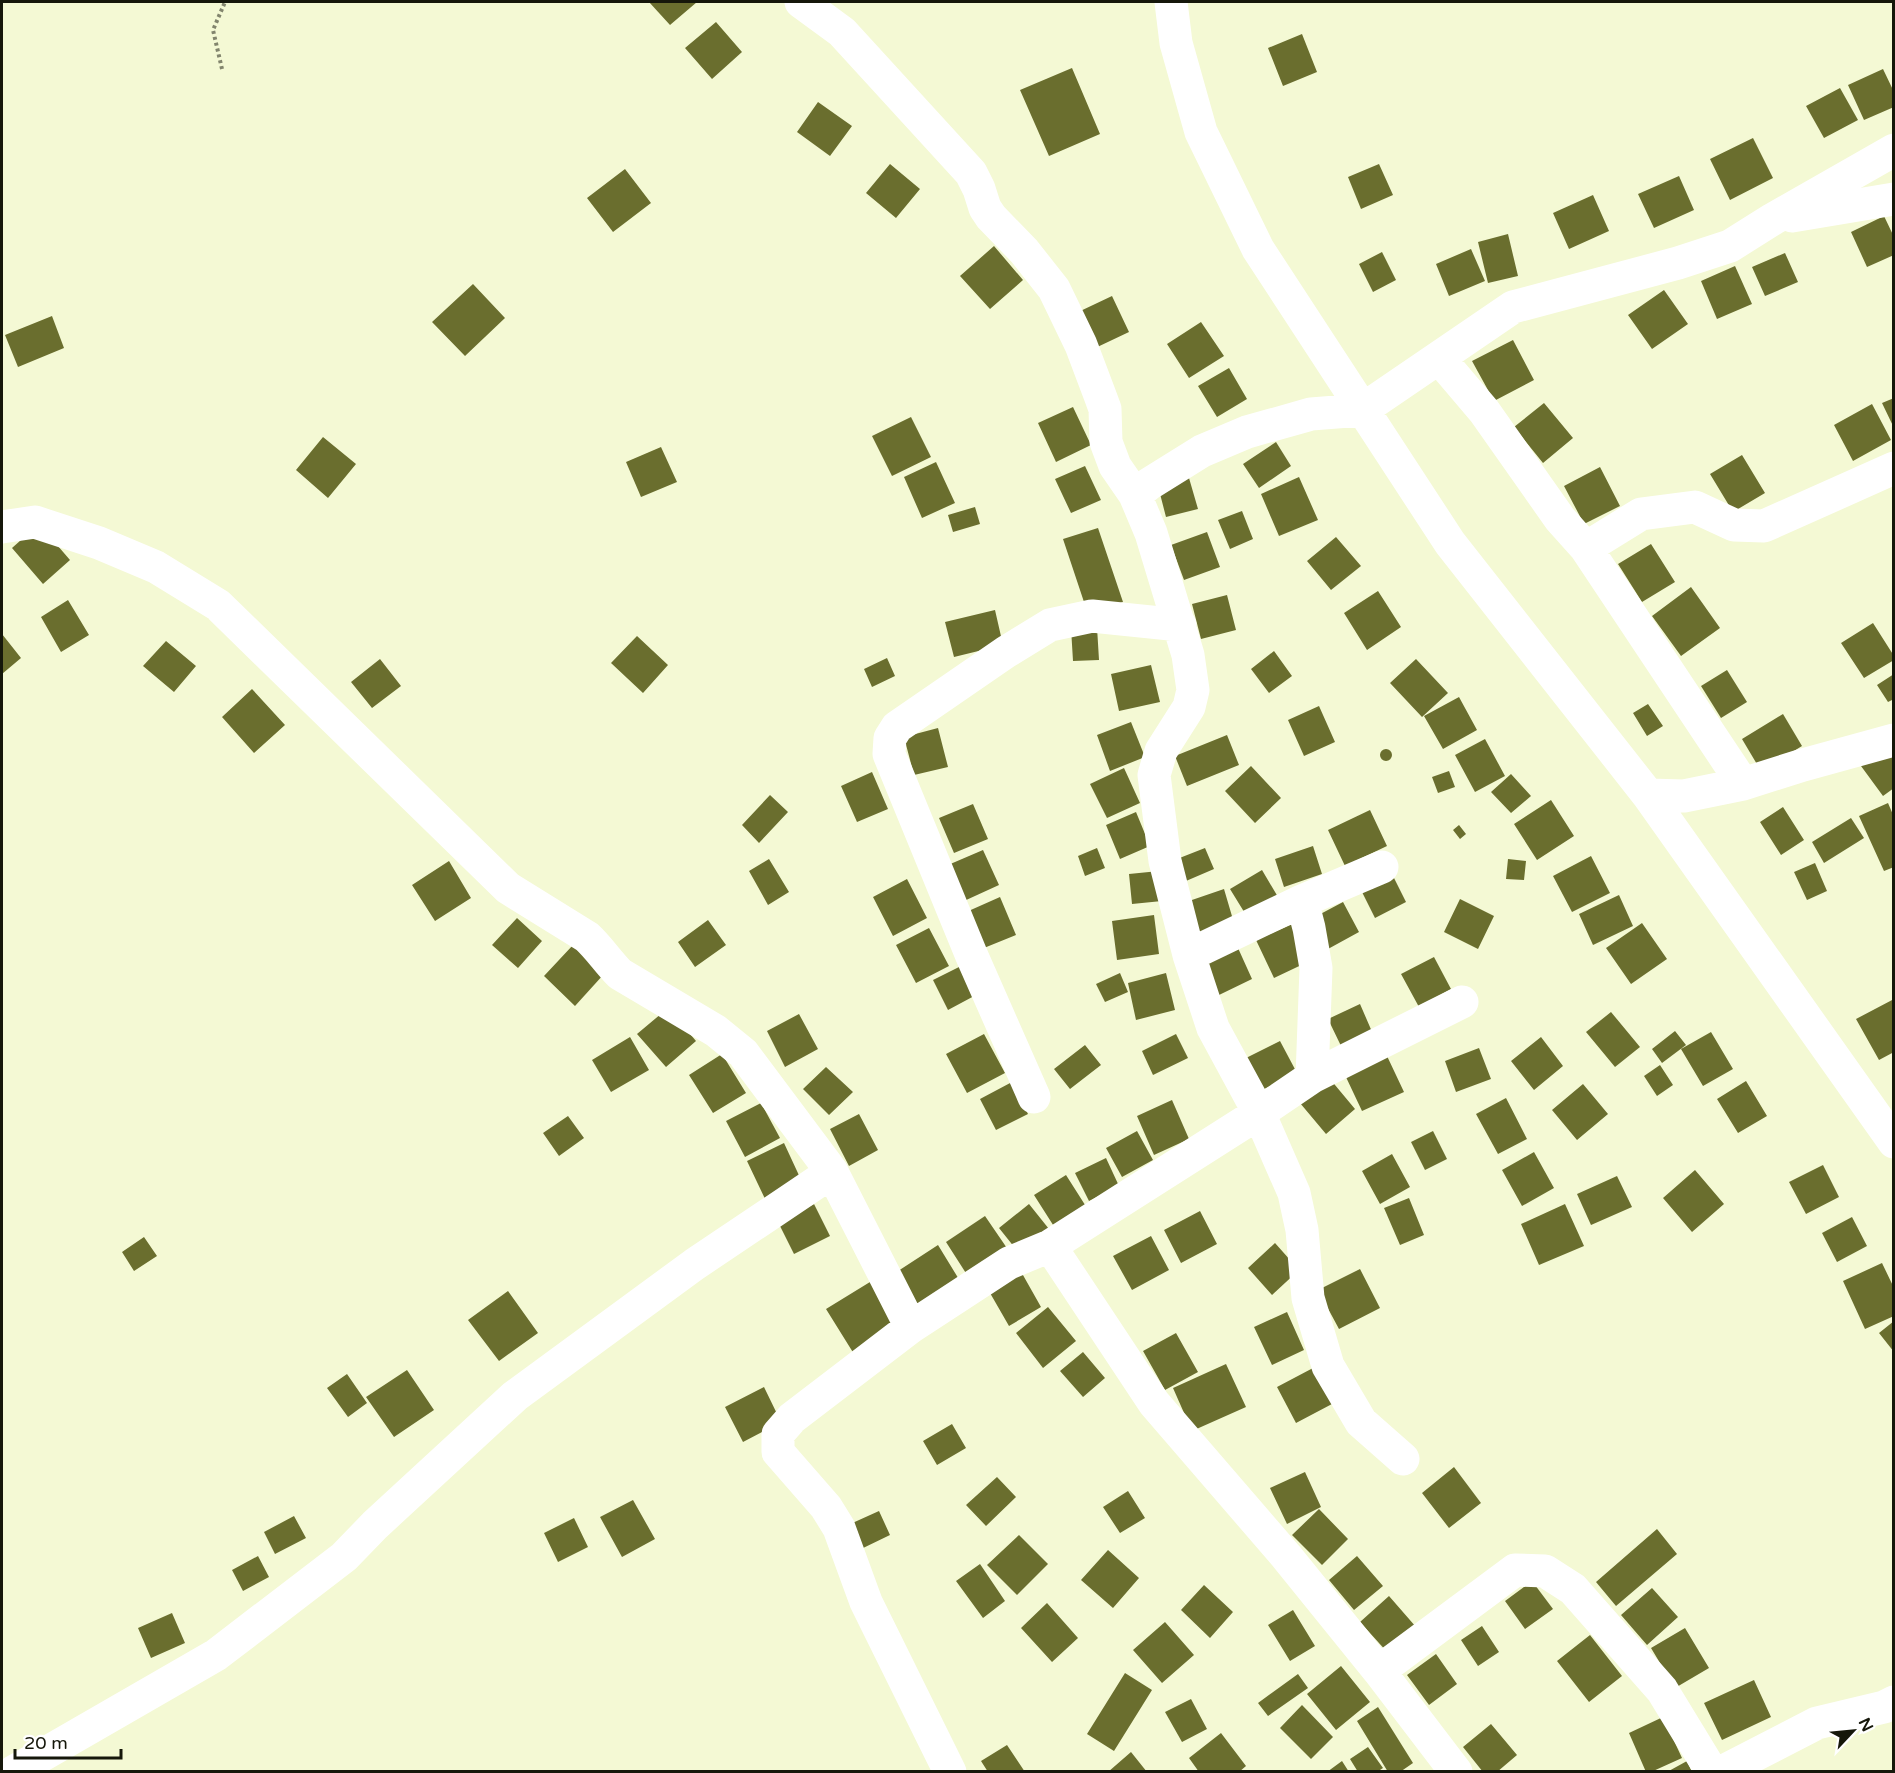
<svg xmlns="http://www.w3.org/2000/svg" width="1895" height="1773" viewBox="0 0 1895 1773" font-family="'Varela Round',sans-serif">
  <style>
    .building { fill: #6a6e2e }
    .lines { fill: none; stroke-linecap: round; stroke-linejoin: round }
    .path { stroke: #82856d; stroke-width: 4; stroke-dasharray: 3 3; stroke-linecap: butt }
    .minor { stroke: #fff; stroke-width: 33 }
  </style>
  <rect width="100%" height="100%" fill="#f4f9d4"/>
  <path class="building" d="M649,2H697L670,25Z
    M716,22L742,52L712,79L685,48Z
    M1302,34L1317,72L1283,86L1268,48Z
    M1072,68L1100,134L1049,156L1020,90Z
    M1883,69L1894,92V107L1864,120L1848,85Z
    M1840,88L1858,120L1824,138L1806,106Z
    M818,102L852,126L830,156L797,132Z
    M1753,138L1773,178L1730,200L1710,159Z
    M890,164L920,189L896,218L866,193Z
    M1379,164L1393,195L1361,209L1348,177Z
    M625,169L651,203L613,232L587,198Z
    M1679,176L1694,210L1654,228L1638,194Z
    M1593,195L1609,231L1569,249L1553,213Z
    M1884,216L1894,237V255L1867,267L1851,232Z
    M1508,234L1518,276L1488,283L1478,242Z
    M994,246L1023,280L990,309L960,276Z
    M1471,249L1485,281L1449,296L1436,264Z
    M1382,252L1396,280L1373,292L1359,264Z
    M1785,253L1798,282L1765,296L1752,267Z
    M1735,266L1752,304L1717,319L1701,281Z
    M473,284L505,318L465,356L432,322Z
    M1664,290L1688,324L1652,349L1628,315Z
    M1112,296L1129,332L1091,350L1074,314Z
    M52,316L64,348L18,367L5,335Z
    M1201,322L1224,356L1189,378L1167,344Z
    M1513,340L1534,380L1494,401L1472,361Z
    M1229,368L1247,399L1217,417L1198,386Z
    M1894,398V428L1882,403Z
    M1544,403L1573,438L1543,463L1514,427Z
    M1872,404L1891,440L1853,461L1834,425Z
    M1073,407L1091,445L1056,462L1038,423Z
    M911,417L931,457L892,476L872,436Z
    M323,437L356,464L328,498L296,470Z
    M1276,442L1291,466L1259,488L1243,464Z
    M661,447L677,482L641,497L626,462Z
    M1742,455L1765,493L1733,512L1710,474Z
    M936,462L955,503L922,518L904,477Z
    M1085,466L1101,500L1071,513L1055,479Z
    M1600,467L1620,506L1584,524L1564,486Z
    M1299,477L1318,520L1279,536L1261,494Z
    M1189,478L1198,509L1166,517L1158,486Z
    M975,507L980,524L953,532L948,515Z
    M1242,511L1253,539L1230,549L1218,520Z
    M39,524L70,560L43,584L12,548Z
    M1098,528L1123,602L1088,614L1063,539Z
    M1207,532L1220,567L1184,580L1171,545Z
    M1336,537L1361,566L1331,590L1307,561Z
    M1651,544L1675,582L1642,602L1618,564Z
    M1691,587L1720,628L1681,656L1652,616Z
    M1378,591L1401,627L1367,650L1344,613Z
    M1227,595L1236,630L1201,639L1192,604Z
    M68,600L89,635L61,652L41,617Z
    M995,610L1003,645L954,657L945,622Z
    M1873,623L1894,656V660L1864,678L1841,643Z
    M1097,627L1099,660L1073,661L1071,628Z
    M2,634L21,658L2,674Z
    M637,636L668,665L643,693L611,663Z
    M166,641L196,666L174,692L143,666Z
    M1274,651L1292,676L1269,693L1251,669Z
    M887,658L895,676L872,687L864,669Z
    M380,659L401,686L372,708L351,682Z
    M1416,659L1448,693L1422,717L1390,683Z
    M1151,665L1160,702L1119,711L1111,674Z
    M1727,670L1747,702L1721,718L1701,686Z
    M1894,674V699L1888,702L1877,685Z
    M252,689L285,725L254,753L222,717Z
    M1459,697L1477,730L1443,749L1424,716Z
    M1648,704L1663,726L1647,736L1633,713Z
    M1319,706L1335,742L1304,756L1288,720Z
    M1783,714L1802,746L1761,771L1742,739Z
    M1131,722L1145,757L1110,771L1097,735Z
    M938,728L948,767L914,775L904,737Z
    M1227,735L1239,765L1187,786L1175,756Z
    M1485,739L1505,776L1475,792L1455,755Z
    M1894,743V788L1883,796L1861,766Z
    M1380 755a6 6 0 1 1 12 0a6 6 0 1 1-12 0Z
    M1251,766L1281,798L1255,823L1225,791Z
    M1124,768L1140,803L1107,818L1090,784Z
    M1449,771L1455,787L1438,793L1432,777Z
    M872,772L888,809L857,822L841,786Z
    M1511,774L1531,796L1511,813L1491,792Z
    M770,795L788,812L759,843L742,825Z
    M1551,800L1574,836L1537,860L1514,824Z
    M1888,803L1894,817V867L1884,871L1859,816Z
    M973,804L988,839L954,853L939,818Z
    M1783,807L1804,840L1781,855L1760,822Z
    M1370,810L1387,846L1345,866L1328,830Z
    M1136,812L1150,846L1120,859L1106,825Z
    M1851,818L1864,838L1824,863L1812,842Z
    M1459,825L1466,834L1460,839L1453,830Z
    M1313,846L1322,874L1284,887L1275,859Z
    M1097,848L1105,868L1085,876L1078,856Z
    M1205,848L1214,869L1186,881L1177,859Z
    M983,850L999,885L964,901L948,865Z
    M1591,856L1610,893L1572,912L1553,876Z
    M769,859L789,892L768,905L749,871Z
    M1508,859L1526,861L1524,880L1506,879Z
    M449,861L471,898L435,921L412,885Z
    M1815,863L1827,891L1807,900L1794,872Z
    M1262,870L1278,897L1246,915L1230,889Z
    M1159,871L1162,901L1132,904L1129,874Z
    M1392,874L1406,902L1375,918L1361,890Z
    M907,879L927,918L893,936L873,897Z
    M1224,889L1234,923L1199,934L1189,901Z
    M1619,895L1633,926L1593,945L1579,914Z
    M1000,897L1016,935L979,950L964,913Z
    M1460,899L1494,916L1478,949L1444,932Z
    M1343,902L1359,932L1328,949L1311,919Z
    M1154,915L1159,954L1117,960L1112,921Z
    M517,918L542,941L518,968L492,945Z
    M708,920L726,945L695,967L678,942Z
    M1297,922L1314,959L1274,978L1256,940Z
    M1642,923L1667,959L1631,984L1606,948Z
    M929,928L949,966L916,983L896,945Z
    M573,945L604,974L575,1006L544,976Z
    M1238,948L1252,979L1219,995L1205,963Z
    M1434,957L1451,989L1419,1007L1401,974Z
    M961,966L976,995L948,1010L933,980Z
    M1120,973L1128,992L1105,1002L1096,984Z
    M1166,973L1175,1010L1136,1020L1128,983Z
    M1894,999V1052L1879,1060L1856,1019Z
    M1360,1004L1373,1034L1342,1048L1328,1019Z
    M668,1008L696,1041L666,1067L637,1034Z
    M1611,1012L1640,1047L1615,1067L1586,1032Z
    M799,1014L818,1049L785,1067L767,1031Z
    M1675,1031L1686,1045L1662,1063L1652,1049Z
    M1711,1032L1733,1069L1703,1086L1681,1049Z
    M984,1034L1005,1073L967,1093L946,1054Z
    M1176,1034L1188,1058L1153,1075L1142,1051Z
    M630,1037L649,1070L611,1092L592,1060Z
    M1541,1037L1563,1066L1534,1090L1511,1061Z
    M1280,1041L1297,1073L1260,1091L1244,1059Z
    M1085,1045L1101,1065L1070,1089L1054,1069Z
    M1479,1048L1491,1079L1456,1092L1445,1061Z
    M722,1054L746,1093L713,1113L689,1075Z
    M1387,1056L1404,1092L1362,1111L1345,1075Z
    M1660,1065L1673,1085L1657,1096L1644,1076Z
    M826,1067L853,1092L829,1115L803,1089Z
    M1330,1079L1355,1109L1326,1134L1300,1103Z
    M1746,1081L1767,1116L1738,1133L1717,1099Z
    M1012,1082L1028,1114L996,1130L980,1099Z
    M1583,1084L1608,1114L1577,1140L1552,1110Z
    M1506,1098L1527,1139L1498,1154L1476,1114Z
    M1172,1100L1189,1139L1154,1155L1137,1116Z
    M761,1103L780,1138L745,1157L726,1121Z
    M859,1114L878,1150L849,1166L830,1129Z
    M568,1116L584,1138L559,1156L543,1133Z
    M1137,1131L1153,1160L1122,1177L1106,1148Z
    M1433,1131L1447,1159L1425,1170L1411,1142Z
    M784,1143L803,1184L766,1201L747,1161Z
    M1534,1152L1554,1188L1522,1206L1502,1170Z
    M1392,1154L1410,1187L1380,1204L1362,1171Z
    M1106,1158L1119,1186L1089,1201L1075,1173Z
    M1823,1165L1839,1197L1806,1214L1789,1182Z
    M1695,1170L1724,1204L1692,1232L1663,1198Z
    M1066,1175L1087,1208L1055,1228L1034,1195Z
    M1617,1176L1632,1207L1591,1225L1577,1194Z
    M1409,1198L1424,1235L1400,1245L1384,1208Z
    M814,1204L830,1236L794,1254L778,1222Z
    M1029,1204L1049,1229L1019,1253L999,1228Z
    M1565,1204L1584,1246L1539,1265L1521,1224Z
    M1200,1211L1217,1244L1181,1263L1164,1230Z
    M985,1216L1011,1254L971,1281L946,1242Z
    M1852,1217L1867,1246L1837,1262L1822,1233Z
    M1151,1236L1169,1270L1132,1290L1113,1256Z
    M144,1237L157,1256L134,1271L122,1252Z
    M1275,1243L1299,1270L1272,1295L1248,1268Z
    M938,1245L960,1281L918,1308L895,1273Z
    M1882,1263L1894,1288V1316L1865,1329L1843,1281Z
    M1019,1268L1041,1307L1009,1326L986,1286Z
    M1360,1269L1380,1308L1339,1329L1318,1290Z
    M870,1282L898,1327L854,1354L826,1309Z
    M508,1291L538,1333L499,1361L468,1320Z
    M1048,1307L1076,1341L1043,1368L1016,1333Z
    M1287,1312L1304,1350L1272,1365L1254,1327Z
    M1894,1321V1352L1879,1333Z
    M1176,1333L1198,1372L1165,1390L1143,1351Z
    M1083,1352L1105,1378L1083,1397L1060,1371Z
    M1226,1364L1246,1407L1192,1431L1173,1388Z
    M1313,1368L1332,1404L1296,1423L1277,1387Z
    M407,1370L434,1410L394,1437L366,1397Z
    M347,1374L367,1403L348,1417L327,1388Z
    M764,1387L781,1422L743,1442L725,1407Z
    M952,1424L966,1448L937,1465L923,1441Z
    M1454,1467L1481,1503L1449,1528L1422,1493Z
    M1305,1472L1321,1507L1287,1524L1270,1488Z
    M997,1477L1016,1497L986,1526L966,1505Z
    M1128,1491L1145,1518L1120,1533L1103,1507Z
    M633,1500L655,1539L622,1557L600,1517Z
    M1319,1509L1348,1539L1322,1565L1292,1535Z
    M879,1511L890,1535L859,1550L848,1525Z
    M294,1516L306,1538L275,1554L264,1532Z
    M574,1518L588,1547L558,1562L544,1533Z
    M1657,1529L1677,1554L1616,1606L1596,1582Z
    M1019,1535L1048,1564L1017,1595L987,1565Z
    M1108,1550L1139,1578L1113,1608L1081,1580Z
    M258,1556L269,1577L243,1591L232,1570Z
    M1357,1556L1383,1586L1354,1610L1329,1580Z
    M980,1564L1005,1601L983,1618L956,1581Z
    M1532,1581L1553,1609L1525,1629L1505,1601Z
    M1204,1585L1233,1612L1210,1638L1181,1610Z
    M1652,1588L1678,1617L1647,1645L1621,1615Z
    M1389,1596L1416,1627L1388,1653L1360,1622Z
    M1047,1603L1078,1638L1052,1662L1021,1628Z
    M1293,1610L1315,1646L1290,1661L1268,1625Z
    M172,1613L185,1643L151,1658L138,1628Z
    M1165,1622L1194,1655L1162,1683L1133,1650Z
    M1482,1626L1499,1652L1478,1666L1461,1640Z
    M1685,1628L1709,1668L1675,1688L1651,1648Z
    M1590,1635L1622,1676L1589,1702L1557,1661Z
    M1436,1654L1457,1684L1429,1705L1407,1675Z
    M1341,1666L1370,1702L1336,1730L1307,1694Z
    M1125,1673L1152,1690L1114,1751L1087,1734Z
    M1298,1674L1308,1688L1268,1716L1258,1703Z
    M1754,1680L1771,1717L1722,1740L1704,1703Z
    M1191,1699L1207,1729L1182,1742L1165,1712Z
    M1302,1705L1333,1737L1311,1759L1280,1728Z
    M1378,1707L1413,1763L1400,1772H1388L1357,1721Z
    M1663,1717L1682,1758L1651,1772H1646L1629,1733Z
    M1491,1724L1517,1755L1497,1772H1483L1463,1747Z
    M1221,1733L1246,1766L1239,1772H1199L1189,1758Z
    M1007,1745L1025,1772H988L981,1761Z
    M1368,1747L1383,1768L1377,1772H1358L1350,1759Z
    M1131,1752L1147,1772H1108Z
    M1342,1761L1349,1772H1327Z
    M1687,1761L1692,1772H1667Z"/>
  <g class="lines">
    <path class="path" d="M222,69L213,30L225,2"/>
    <path class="minor" d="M801,2L842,32L971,173L979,189L985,208L991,217L1024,251L1054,289L1081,345L1101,398L1105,409L1106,442L1115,466L1135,495L1151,533L1188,655L1193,690L1189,707L1161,751L1154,775L1165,861L1189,955L1213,1028L1259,1113L1294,1193L1302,1230L1308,1298L1328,1366L1361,1422L1403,1459
      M1171,2L1176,43L1201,132L1258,249L1450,543L1648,795L1894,1142
      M1792,216L1894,199
      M1439,358L1484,411L1560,519L1586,548L1743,784
      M1135,495L1149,484L1202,451L1247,432L1311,414L1362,410L1513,307L1678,263L1730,246L1773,219L1894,150
      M2,527L35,522L99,543L156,567L218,605L508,888L587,937C599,948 608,962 620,974L716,1031L743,1053L832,1172L911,1327
      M1586,548L1641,514L1695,507L1734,525L1764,526L1894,468
      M1648,795L1684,796L1743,784L1803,765L1894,740
      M1302,901L1309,928L1316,968L1312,1077
      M1189,955L1302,901L1382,867
      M1034,1097L971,954L889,754L890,738L897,727L1006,652L1050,625L1092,616L1180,625
      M1050,1246L1154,1403L1286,1556L1379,1671L1456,1772
      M1379,1671L1515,1570L1545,1571L1573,1589L1662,1690L1712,1772
      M13,1772L216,1655L344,1557L375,1525L515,1396L695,1264L832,1172
      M950,1772L866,1602L839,1528L826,1507L778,1452V1434L792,1418L911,1327L1009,1263L1050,1246L1259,1113L1312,1077L1462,1002
      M1722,1772L1817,1723L1884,1707L1894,1702"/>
  </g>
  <rect width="1895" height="1773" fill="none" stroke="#15170a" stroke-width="6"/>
  <g transform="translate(1853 1731) rotate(64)" stroke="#ffffff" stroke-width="4.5" paint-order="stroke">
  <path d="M0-4.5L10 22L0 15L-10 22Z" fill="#15170a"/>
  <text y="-9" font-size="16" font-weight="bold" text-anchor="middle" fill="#15170a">N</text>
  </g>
  <path d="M15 1749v9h106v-9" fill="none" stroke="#15170a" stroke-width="3"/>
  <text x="24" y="1749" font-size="18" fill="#15170a" stroke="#ffffff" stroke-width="4.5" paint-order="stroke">20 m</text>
</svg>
